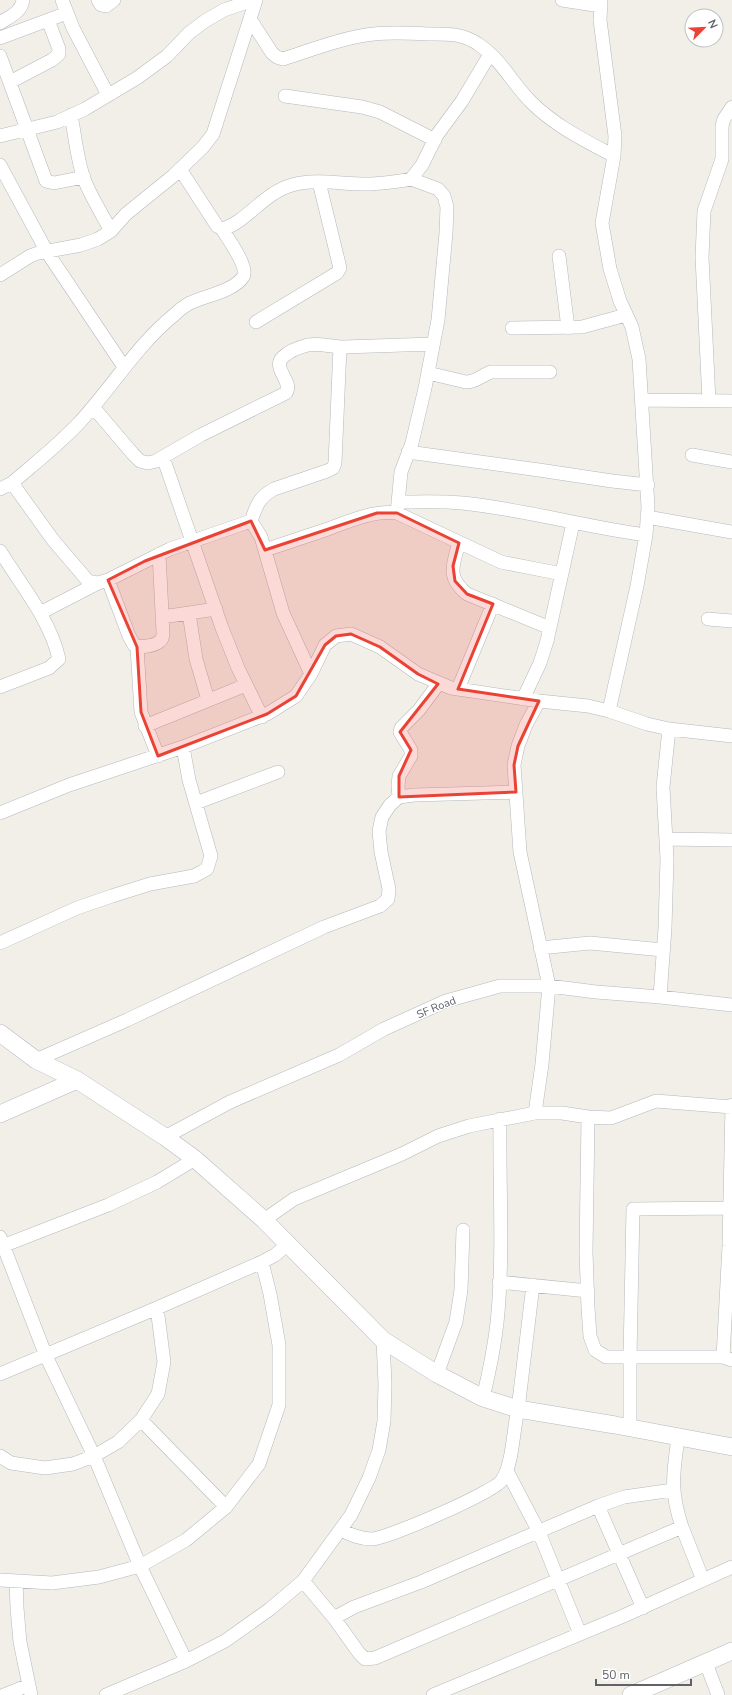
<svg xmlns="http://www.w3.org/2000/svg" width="732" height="1695" viewBox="0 0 732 1695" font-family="'Nunito Sans',sans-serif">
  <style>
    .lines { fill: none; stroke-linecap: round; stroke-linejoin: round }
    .minor-casing { stroke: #b5b8bc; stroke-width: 14 }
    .tertiary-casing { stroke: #b5b8bc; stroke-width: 18 }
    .minor { stroke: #fff; stroke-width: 13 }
    .tertiary { stroke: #fff; stroke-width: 17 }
    .marked { fill: #ea4335; fill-opacity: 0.2; stroke: #ea4335; stroke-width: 3; stroke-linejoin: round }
    .labels { text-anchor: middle; stroke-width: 3; stroke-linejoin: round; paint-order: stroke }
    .street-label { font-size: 11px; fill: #5f6368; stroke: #fff }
  </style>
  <rect width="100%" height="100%" fill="#f1efe8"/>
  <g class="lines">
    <g class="minor-casing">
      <path id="minor" d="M62,0L73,28L108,95
        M98,0L101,5L106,6L114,0
        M562,0L601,6
        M601,0L600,20L615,136L614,156L602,223L610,269L620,301L632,327L639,359L648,507L646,535L637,586L609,711
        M250,19L272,53L277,57L283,59C311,50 344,37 374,34C392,32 410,33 428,34C446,34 462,33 478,44C501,59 512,83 531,102C555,126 584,140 614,156
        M0,23C10,16 21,13 23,0
        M0,38L67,13
        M0,56L46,181L54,183L84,177
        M10,82L52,60L59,54V49L48,20
        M285,96L362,107L380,112L435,140
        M71,115C75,136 77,159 84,179C91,197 102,214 111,231
        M0,136L57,122L85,109L137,78L167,56L189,33L205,21L224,10L253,0
        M0,165L47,252L124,367
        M180,169L217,226L222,229C246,223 263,193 292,185C317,178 345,185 371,184C384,183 398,182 411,179L422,165L437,135L462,101L490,54
        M222,229C228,239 249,267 243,277C233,292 203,296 188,304C183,307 178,311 174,315C136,346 111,389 78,424C57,446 34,464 12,483L53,540L88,581L98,583L108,580L170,549L251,521L261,537L283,613L311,674
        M559,256L568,328
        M0,275L30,256L38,253L81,245L98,239L111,231L126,214L173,176L203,147L213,134L256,0
        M256,322L337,273L340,268L319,182
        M512,328L582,327L626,315
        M428,373L466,382C476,382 482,375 491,372H550
        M642,400L732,401
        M709,401L702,257L704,211L722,159V126L724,119L732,107
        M93,407L133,454L140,461L148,463L156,461L201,435L286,393C294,382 271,368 283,357C289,351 300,347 308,345C320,343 332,347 344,347C374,346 404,345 433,344
        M408,452L539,470L612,481L648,485
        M692,455L732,462
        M163,457L222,628L238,668L262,717
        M0,489L12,483
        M398,502C419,502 441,501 462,503C524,509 584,527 646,535
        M397,513L401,472L412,443L425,388L438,320L446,233L447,207L444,196L438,189L411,179
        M647,517L732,532
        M251,521C257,505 258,498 274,489L327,471L333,468L335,463L340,347
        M459,543C453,565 446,577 467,594L550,628
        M265,550C286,543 307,536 328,529C349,521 374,510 397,513L501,562L562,574
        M0,551C21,585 50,619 59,659L49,668L0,687
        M108,580L129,636L134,645C140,648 155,646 160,641C163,639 163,635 163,632L159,554
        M40,613L98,583
        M189,613L196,659L208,700
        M162,617L216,609
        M708,619L732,621
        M137,647L141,712L158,756
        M458,689L493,604
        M523,699L540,663L547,641L573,523
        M145,726L246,685
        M399,797L398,786L399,776L411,756V750L400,732L401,728L419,710L439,683
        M196,803L278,772
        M0,813L69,785L183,747L267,714L296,696L311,674L325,645L336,636L351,634L380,647L418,674L451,688L539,701L588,706L609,711L647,724L669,729L732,736
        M666,839L732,840
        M0,943L77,908L112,896L150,884L194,876L207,869L211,856L189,780L183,747
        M540,948L590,943L663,950
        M660,997L665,928L667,859L663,787L669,729
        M36,1060L127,1020L324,927L380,906L388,899L389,889L381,852L379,831L382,817L390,805L399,797L414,795L516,792
        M535,1113L542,1064L549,986L520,852L514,765L518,746L526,725L539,701
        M588,1117L611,1118L656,1101L732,1107
        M165,1137L230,1102L339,1055L384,1029L446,1001L500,986H549L596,992L660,997L732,1005
        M264,1220L294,1199L402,1154L438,1136L469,1126L535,1113H562L588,1117L586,1252L588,1308L590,1336L595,1350L606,1357H723L732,1360
        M0,1237L46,1356L94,1456L140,1566L186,1661
        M0,1247L108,1205L157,1182L195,1159
        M499,1282L588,1291
        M723,1357L729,1246L732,1105
        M0,1374L157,1308
        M437,1374L456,1322L461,1290L463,1230
        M483,1398C489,1373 494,1349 497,1323C504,1256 499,1187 500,1119
        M141,1420L226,1507
        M630,1428V1357L633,1209L730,1208
        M0,1456L11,1463L45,1468L73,1464L94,1456L118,1442L141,1420L158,1394L164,1362L157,1308L262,1262L275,1255L288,1244
        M507,1471L539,1532L580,1634
        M598,1506L643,1608
        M682,1527L703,1580
        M341,1530C351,1535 360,1539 372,1539C388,1538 495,1492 502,1480C513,1464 513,1430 518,1409L533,1285
        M0,1580L52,1583L99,1577L140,1566L186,1540L226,1507L259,1464L279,1405V1345L270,1294L262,1262
        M16,1581L17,1608L20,1642L31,1695
        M303,1581L334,1618L359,1653L365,1659L375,1658L682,1527C670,1491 673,1474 678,1438
        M334,1618L354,1607L421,1582L598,1506L624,1497L673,1490
        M706,1663L718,1695
        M4,1695L29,1685
        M106,1695L186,1661L225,1641L270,1609L303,1581L351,1515L369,1478L379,1450L384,1421L385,1384L383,1340
        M433,1695L621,1617L732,1567"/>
    </g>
    <g class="tertiary-casing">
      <path id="tertiary" d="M0,1033L36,1060L77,1080L165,1137L195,1159L264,1220L383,1340L437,1374L483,1398L518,1409L615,1425L732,1447
        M0,1114L77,1080
        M631,1695L732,1651"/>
    </g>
    <use href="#minor" class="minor"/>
    <use href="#tertiary" class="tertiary"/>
  </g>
  <path class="marked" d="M377,513H397L459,543L453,566L455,581L467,594L493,604L458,689L539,701L518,746L514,765L516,792L399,797V776L411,750L400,732L438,684L418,674L380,647L351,634L336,636L325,645L296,696L267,714L158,756L141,712L137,647L108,580L145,561L251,521L265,550Z"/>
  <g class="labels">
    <g class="street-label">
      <text transform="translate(436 1007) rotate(-22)" y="4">SF Road</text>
    </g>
  </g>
  <g transform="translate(704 28) rotate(66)"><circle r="19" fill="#ffffff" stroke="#bfc1c3"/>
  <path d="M0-3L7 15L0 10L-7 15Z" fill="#ea4335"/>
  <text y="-6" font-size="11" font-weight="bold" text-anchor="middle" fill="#5f6368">N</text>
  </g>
  <path d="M596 1679v6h95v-6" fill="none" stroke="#5f6368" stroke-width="2"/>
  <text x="602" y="1679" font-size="12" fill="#5f6368" stroke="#ffffff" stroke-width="3" paint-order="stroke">50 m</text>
</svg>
